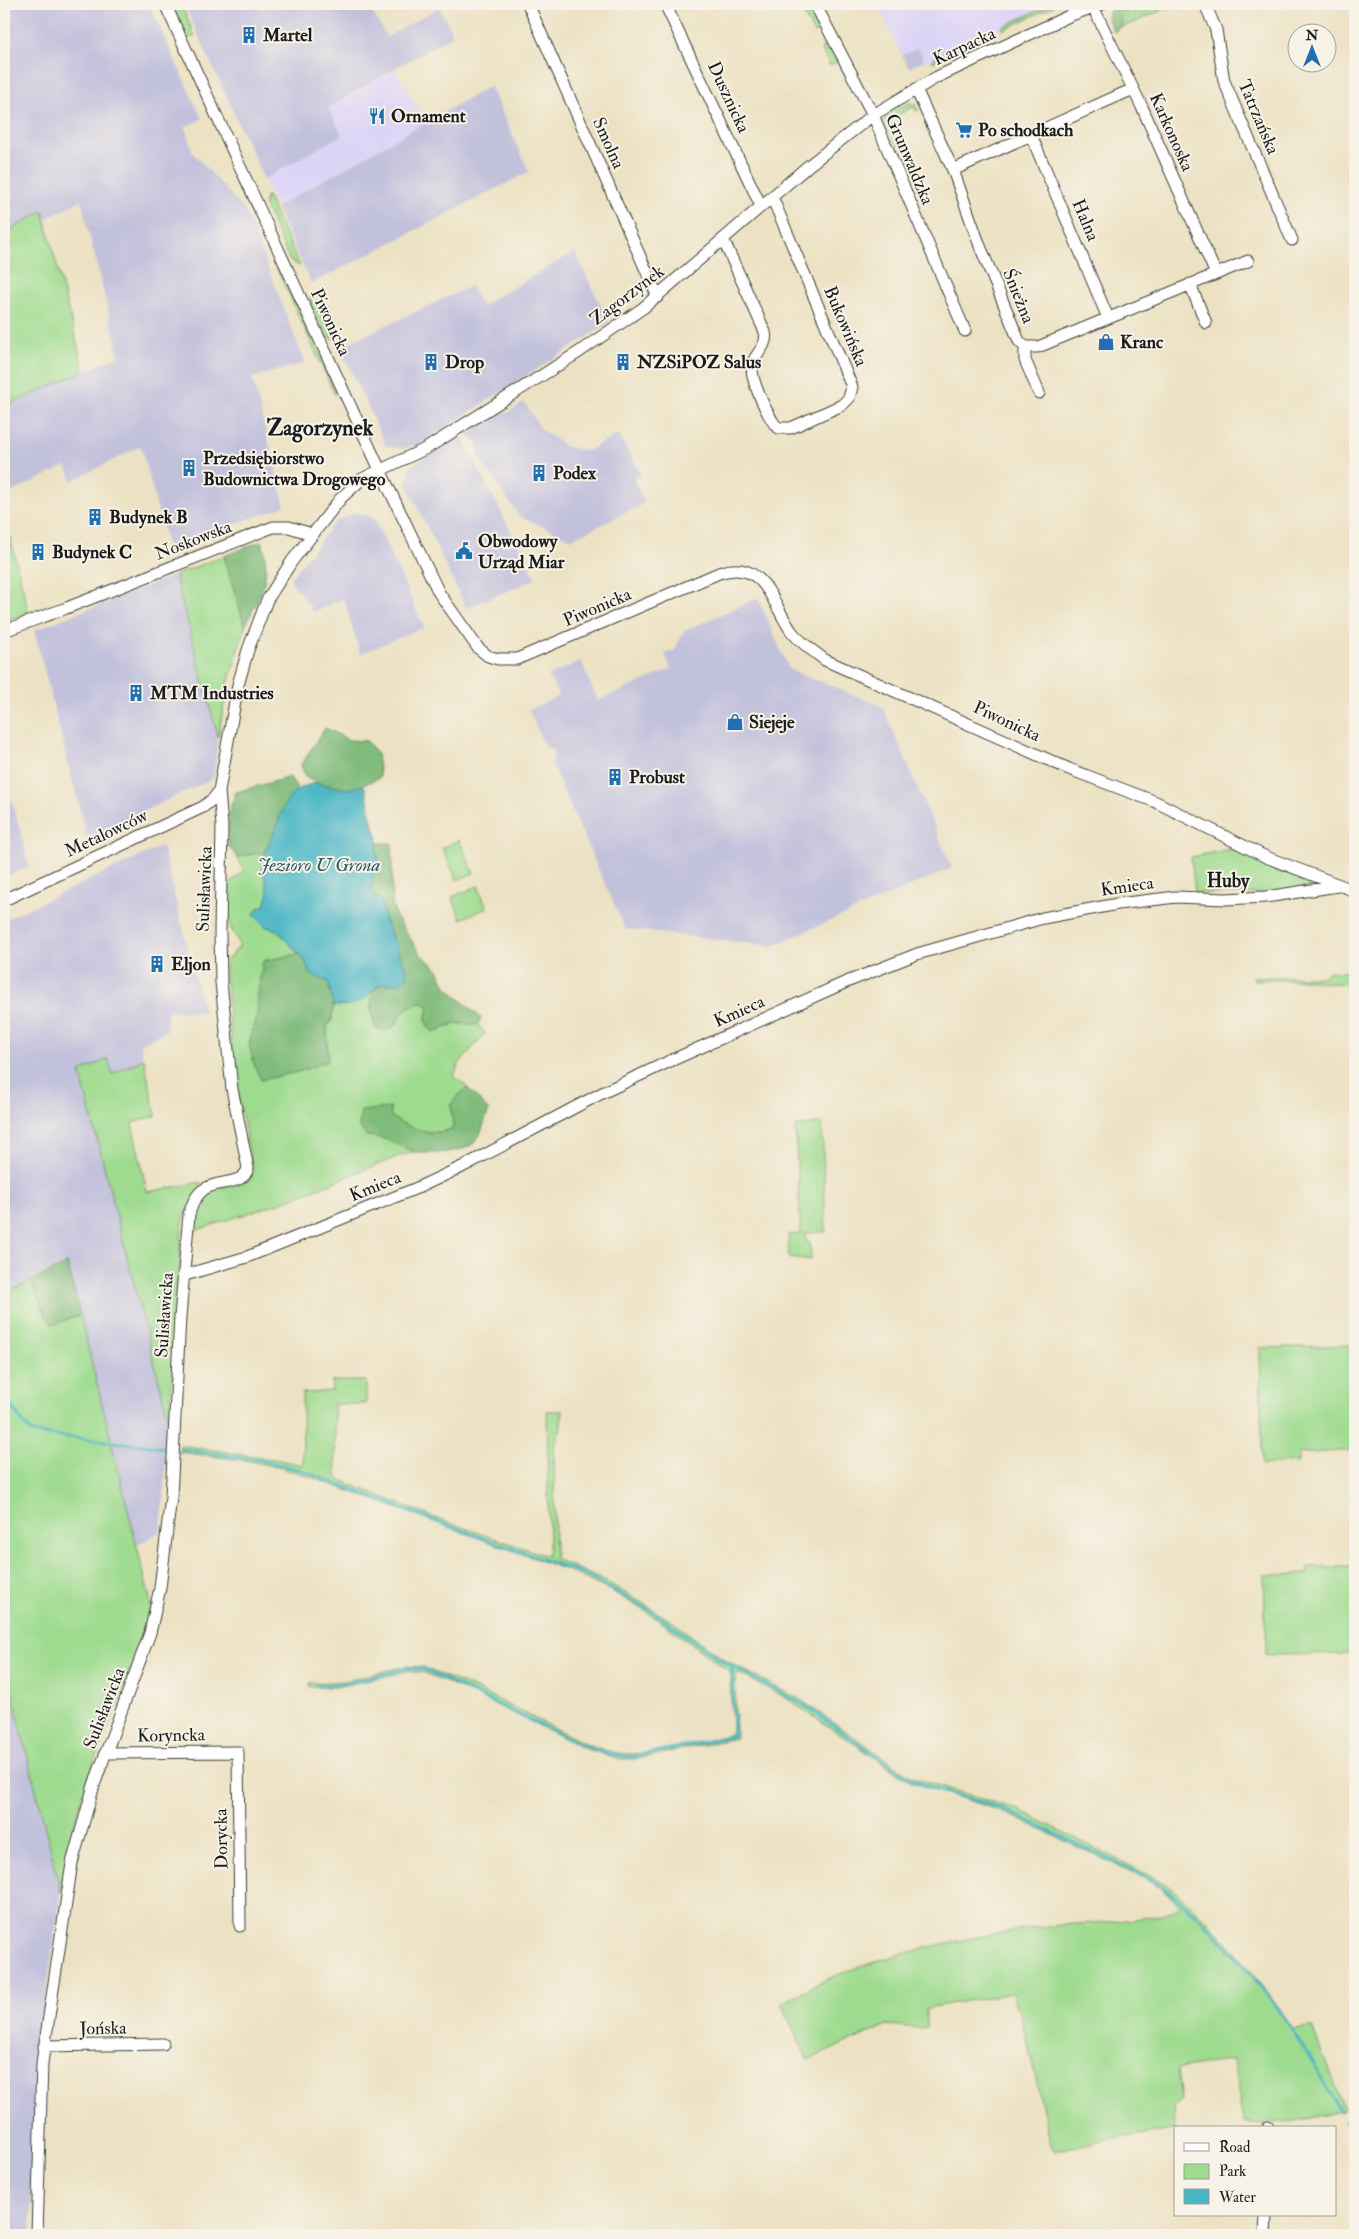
<svg xmlns="http://www.w3.org/2000/svg" width="1359" height="2239" viewBox="0 0 1359 2239" font-family="'IM FELL Double Pica',serif">
  <style>
    .built { fill: #ddd5f6 }
    .industrial { fill: #c2c1dc }
    .green { fill: #9fdb8f; stroke: #5e7c56 }
    .forest { fill: #7fbb7a; stroke: #4e6c4b }
    .water { fill: #49b6c5; stroke: #326970 }
    .lines { fill: none; stroke-linecap: round; stroke-linejoin: round }
    .stream { stroke: #49b6c5; stroke-width: 3 }
    .street-casing { stroke: #3b3a35; stroke-width: 13 }
    .street { stroke: #fff; stroke-width: 11 }
    .labels { text-anchor: middle; stroke-width: 4; stroke-linejoin: round; paint-order: stroke }
    .poi-label { font-size: 18px; font-weight: bold; fill: #1c1c1c; stroke: #f7f3e8; text-anchor: start }
    .street-label { font-size: 18px; fill: #1c1c1c; stroke: #f7f3e8 }
    .water-label { font-size: 19px; font-style: italic; fill: #2e5a60; stroke: #f7f3e8 }
    .neighbourhood-label { font-size: 19px; font-weight: bold; fill: #1c1c1c; stroke: #f7f3e8 }
    .district-label { font-size: 22px; font-weight: bold; fill: #1c1c1c; stroke: #f7f3e8 }
  </style>
  <rect width="100%" height="100%" fill="#f7f3e8"/>
  <filter id="ink" filterUnits="userSpaceOnUse"><feTurbulence type="fractalNoise" baseFrequency=".02" numOctaves="2"/><feDisplacementMap in="SourceGraphic" scale="10" xChannelSelector="R" yChannelSelector="G"/><feConvolveMatrix kernelMatrix="1 2 1 2 8 2 1 2 1" color-interpolation-filters="sRGB"/></filter>
  <filter id="wash" filterUnits="userSpaceOnUse"><feTurbulence type="fractalNoise" baseFrequency=".0096" numOctaves="4" result="noise"/><feDisplacementMap in="SourceGraphic" scale="20" xChannelSelector="R" yChannelSelector="G"/><feGaussianBlur stdDeviation="1.12" result="paint"/><feColorMatrix in="noise" values="0 0 0 0 0 0 0 0 0 0 0 0 0 0 0 0 0 1.4 0 .05"/><feComposite in="paint" operator="in"/></filter>
  <g filter="url(#wash)">
    <rect width="100%" height="100%" fill="#ece2c3"/>
    <path class="built" d="M877,4H1052L925,62L918,48L902,55Z
      M395,69L426,122L276,207L264,179L342,135L327,107Z"/>
    <path class="industrial" d="M4,4H149L202,119L185,127L193,153L246,212L305,363L252,378L285,506L168,549L141,446L72,481L66,466L4,496V407L119,356L81,200L46,219L42,212L7,232L4,221Z
      M184,4H381L371,10L387,37L439,7L453,35L328,107L342,135L264,179Z
      M918,48L924,60L909,68L902,55Z
      M490,86L529,172L311,284L276,207Z
      M575,252L609,323L419,444L402,449L386,446L340,347L471,286L481,306Z
      M524,402L541,429L566,447L588,451L618,434L641,474L633,479L645,503L572,539L519,516L479,458L477,443L465,433L500,411L508,413Z
      M459,437H462L536,579L466,608L407,485L410,467Z
      M357,512L374,518L424,627L360,654L344,599L313,612L290,579L336,521Z
      M175,575L218,737L214,778L87,838L34,630Z
      M758,598L789,669L883,707L952,868L772,946L625,929L552,765L554,751L545,747L529,710L559,696L548,676L581,661L598,701L671,669L665,654L675,650L684,631Z
      M4,769L29,866L4,878Z
      M162,846L204,1012L168,1011L166,1031L140,1044L144,1059L112,1074L107,1059L80,1072L169,1421L161,1531L137,1545L67,1263L4,1293V920Z
      M4,1660L61,1892L35,2073L31,2235H8L4,2220Z"/>
    <path class="green" d="M172,4H181L195,37H187Z
      M1052,4L1054,6L1003,30L1002,27Z
      M1148,4H1172V6L1121,28L1128,6Z
      M810,7L821,29L814,33L802,11Z
      M992,31L993,34L933,62L932,59Z
      M829,44L838,61L830,66L821,48Z
      M909,103L915,104L918,111L912,107L891,120V128L906,166L900,168C896,156 877,123 887,112C890,109 894,107 897,105L899,108Z
      M267,195L300,266L290,261L264,204Z
      M248,205L254,210L328,370L335,395Z
      M43,211L84,371L4,407V221L7,232Z
      M312,293L333,340L325,336L309,303Z
      M4,514L29,613L4,621Z
      M224,556L245,626L228,684L218,737L175,575Z
      M459,840L474,873L457,880L442,848Z
      M1235,848L1319,882L1318,886L1262,894L1195,893L1191,857Z
      M265,852C265,857 262,864 263,869C265,882 272,891 265,905L257,908L266,927L277,930L299,954L263,961L258,992L257,1017L249,1043L327,1061V1027L332,1020L333,1006C349,1005 363,1002 373,990L371,1010L392,1029C406,1015 396,1008 422,1002L427,1005L429,1009L425,1018L439,1031C452,1022 462,1024 478,1025L485,1033L459,1064L454,1076L468,1088C443,1107 457,1104 453,1128C435,1138 406,1128 391,1117L390,1108L366,1136L381,1137L415,1152L402,1155L285,1201L191,1232C193,1168 243,1199 253,1171L234,1074L225,971L226,961L239,947C239,940 234,935 231,928C226,915 228,896 230,883L243,872V868L237,857Z
      M478,886L487,908L461,919L452,897Z
      M1329,971L1355,973V984L1327,983L1311,980H1254L1253,977H1322Z
      M108,1059L112,1074L144,1059L156,1116L132,1123L147,1192L201,1182V1186L184,1217L182,1228L169,1421L80,1072Z
      M822,1123L826,1232L805,1233L806,1241L810,1242L811,1260L789,1257L788,1235L801,1234L795,1127Z
      M31,1281L47,1318L53,1324L80,1315L151,1603C138,1667 107,1724 86,1785C74,1820 67,1856 61,1892L4,1660V1294Z
      M1355,1345V1450L1298,1454V1462L1262,1465L1260,1348Z
      M332,1381H366V1404H334L336,1477L342,1481L438,1519L547,1556L549,1549L547,1411H563L560,1431L554,1446L555,1559L609,1583L670,1620L725,1660L801,1700L913,1778L1019,1810L1164,1883C1217,1923 1256,1975 1293,2029L1312,2027L1344,2110C1313,2118 1275,2128 1243,2122L1233,2060L1177,2069L1181,2101L1174,2107L1175,2130L1103,2140L1055,2151L1051,2145L1027,2040L1013,1993L926,2008V2027C912,2030 899,2024 885,2026L808,2060L781,2003C798,1994 815,1985 832,1977C898,1951 969,1937 1039,1927C1082,1922 1143,1924 1182,1907L1158,1886L1144,1878L1001,1811L911,1782L786,1698L738,1673L735,1682L736,1738L636,1759H621L589,1750L471,1693L425,1673L408,1671L337,1687H309V1683L345,1681L405,1666L422,1667L476,1689L582,1742C598,1748 614,1754 631,1754C663,1753 701,1742 731,1734L732,1729L730,1672L650,1614L615,1593L569,1571L297,1472L250,1461L179,1452L180,1445L274,1459L303,1465L302,1393L332,1391Z
      M1308,1567H1355V1654L1266,1655L1264,1575L1307,1574Z"/>
    <path class="forest" d="M1125,7L1118,29L1114,32L1107,17L1108,12Z
      M262,541C272,577 260,595 245,626L224,556Z
      M325,728L349,740L367,741L377,754L380,777L363,785L349,789H341L315,783L305,776L301,765Z
      M290,777L298,789C285,801 281,814 275,830C272,838 268,844 265,852L237,857L228,845L230,808L236,792Z
      M378,843H392V904L396,917L421,955L437,968L447,988L481,1018L478,1025L455,1023L433,1032C425,1024 424,1020 429,1009L427,1005L422,1002C392,1010 406,1026 382,1031L375,1028L371,1010L373,990L384,983L389,985L393,937L385,921L381,901L371,893L373,874L380,865L377,854Z
      M299,954L316,976L328,982C333,997 337,1014 327,1027L328,1061L298,1072L261,1080L254,1065L249,1043L257,1017L258,992L263,961Z
      M468,1088L489,1111C484,1121 482,1135 474,1143C465,1152 426,1156 414,1151C395,1145 387,1137 366,1136L359,1126L361,1111L390,1108L391,1116C406,1128 436,1138 453,1128L451,1105L456,1097Z
      M67,1262L80,1315L53,1325L47,1318L31,1281L65,1265Z"/>
    <path class="water" d="M315,783L348,789L363,785L365,787L370,808V815L378,839L377,854L380,865L373,874L371,893L381,901L385,921L407,971V977C397,989 387,980 378,986C374,988 371,994 367,997C358,1005 345,1006 333,1006L328,982L310,974L305,961L277,930L266,927L254,914L258,908L265,905C272,890 263,882 263,867C262,853 270,843 275,831C284,806 286,790 315,783Z"/>
    <g class="lines">
      <path class="stream" d="M4,1398L32,1433L167,1448
        M180,1449L255,1459L298,1469L443,1524L584,1574L654,1613L722,1661L804,1705L909,1779L933,1789L1001,1808L1148,1878C1208,1915 1265,1987 1302,2045C1316,2067 1328,2090 1340,2112
        M315,1686L345,1684L408,1668L423,1669L582,1745L609,1754L631,1757L733,1736L732,1667
        M1345,2121L1355,2133"/>
    </g>
  </g>
  <g filter="url(#ink)">
    <g class="lines">
      <g class="street-casing">
        <path id="street" d="M165,4L380,470L439,593L478,648L488,656L498,659H517L719,573C765,557 772,605 792,632C801,643 813,651 825,660L1069,769L1156,802L1266,857L1355,891
          M528,4L658,297
          M665,4L761,206
          M815,4L873,115L965,331
          M1205,4L1216,30L1224,81L1292,240
          M1093,7L1142,107L1216,274
          M916,89L953,170L980,246L1019,341L1025,347H1038L1248,261
          M1031,135L1108,318
          M953,170L1133,89
          M723,239L765,332C768,346 757,351 753,363C748,377 767,413 775,425L779,428H791L842,405L849,398L852,387L850,382L772,197
          M1190,284L1206,323
          M1025,347V360L1039,393
          M4,631L64,609L273,527H289L312,534
          M4,900L203,807L214,798L219,791
          M185,1275L247,1257L417,1188L462,1167L604,1092L668,1062L844,983L917,954L1043,918L1118,904L1176,897L1225,899L1266,897L1338,886
          M105,1753L238,1752L240,1926
          M44,2046L163,2044
          M1268,2128V2127
          M37,2235L42,2063L72,1863L94,1785L150,1633L160,1588L171,1497L180,1317L189,1214C192,1205 195,1196 203,1190C217,1179 243,1187 248,1168L232,1089L221,982L220,932L222,826L219,791L238,685L248,650L267,600L292,561L341,498L362,479L427,448L579,352L643,308L808,166L873,115L937,77L1071,15L1102,4
          M1265,2235L1266,2215"/>
      </g>
      <use href="#street" class="street"/>
    </g>
  </g>
  <defs>
    <g id="building-bare" transform="scale(1.35)"><path d="M-4-6H4V6H1V3H-1V6H-4ZM-2.5-4.3h1.7v1.8h-1.7ZM.8-4.3h1.7v1.8H.8ZM-2.5-1h1.7V.8h-1.7ZM.8-1h1.7V.8H.8Z" fill="#1f6fb2" stroke="#f7f3e8" stroke-width="2.5" paint-order="stroke"/></g>
    <g id="restaurant-bare" transform="scale(1.35)"><path d="M-5-6h1v4h1v-4h1v4h1v-4h1v5L-1.5 .5V6h-2V.5L-5-1ZM5-6V6H3V1.5H1.5Q1.5-4 5-6Z" fill="#1f6fb2" stroke="#f7f3e8" stroke-width="2.5" paint-order="stroke"/></g>
    <g id="supermarket-bare" transform="scale(1.35)"><path d="M-6-5.5h2.5l.6 2H6L4.5 2H-2.5L-4.4-4H-6ZM-1.5 3.2a1.3 1.3 0 1 0 .1 0ZM3 3.2a1.3 1.3 0 1 0 .1 0Z" fill="#1f6fb2" stroke="#f7f3e8" stroke-width="2.5" paint-order="stroke"/></g>
    <g id="shop-bare" transform="scale(1.35)"><path d="M-5-2.5h2.3a2.7 3.5 0 0 1 5.4 0H5L5.5 6h-11ZM-1.5-2.5h3a1.5 2.3 0 0 0-3 0Z" fill="#1f6fb2" stroke="#f7f3e8" stroke-width="2.5" paint-order="stroke"/></g>
    <g id="civic-bare" transform="scale(1.35)"><path d="M-.6-6.5H3V-4.5H.6V-3L4-1V1h2V6H-6V1h2V-1L-.6-3ZM-1.2 2.5V6h2.4V2.5Z" fill="#1f6fb2" stroke="#f7f3e8" stroke-width="2.5" paint-order="stroke"/></g>
  </defs>
  <g fill-rule="evenodd">
    <use href="#building-bare" x="249" y="35"/>
    <use href="#restaurant-bare" x="377" y="116"/>
    <use href="#supermarket-bare" x="964" y="130"/>
    <use href="#shop-bare" x="1106" y="342"/>
    <use href="#building-bare" x="431" y="362"/>
    <use href="#building-bare" x="623" y="362"/>
    <use href="#building-bare" x="189" y="468"/>
    <use href="#building-bare" x="539" y="473"/>
    <use href="#building-bare" x="95" y="517"/>
    <use href="#civic-bare" x="464" y="551"/>
    <use href="#building-bare" x="38" y="552"/>
    <use href="#building-bare" x="136" y="693"/>
    <use href="#shop-bare" x="735" y="722"/>
    <use href="#building-bare" x="615" y="777"/>
    <use href="#building-bare" x="157" y="964"/>
  </g>
  <g class="labels">
    <g class="poi-label">
      <text x="263" y="41">Martel</text>
      <text x="391" y="122">Ornament</text>
      <text x="978" y="136">Po schodkach</text>
      <text x="1120" y="348">Kranc</text>
      <text x="445" y="368">Drop</text>
      <text x="637" y="368">NZSiPOZ Salus</text>
      <text x="203" y="464">Przedsiębiorstwo<tspan x="203" dy="21">Budownictwa Drogowego</tspan></text>
      <text x="553" y="479">Podex</text>
      <text x="109" y="523">Budynek B</text>
      <text x="478" y="547">Obwodowy<tspan x="478" dy="21">Urząd Miar</tspan></text>
      <text x="52" y="558">Budynek C</text>
      <text x="150" y="699">MTM Industries</text>
      <text x="749" y="728">Siejeje</text>
      <text x="629" y="783">Probust</text>
      <text x="171" y="970">Eljon</text>
    </g>
    <g class="street-label">
      <text transform="translate(964 46) rotate(-25)" y="6">Karpacka</text>
      <text transform="translate(729 97) rotate(65)" y="6">Dusznicka</text>
      <text transform="translate(1259 117) rotate(67)" y="6">Tatrzańska</text>
      <text transform="translate(1172 132) rotate(66)" y="6">Karkonoska</text>
      <text transform="translate(609 143) rotate(66)" y="6">Smolna</text>
      <text transform="translate(910 159) rotate(67)" y="6">Grunwaldzka</text>
      <text transform="translate(1086 220) rotate(67)" y="6">Halna</text>
      <text transform="translate(627 295) rotate(-37)" y="6">Zagorzynek</text>
      <text transform="translate(1019 296) rotate(68)" y="6">Śnieżna</text>
      <text transform="translate(331 322) rotate(65)" y="6">Piwonicka</text>
      <text transform="translate(846 326) rotate(67)" y="6">Bukowińska</text>
      <text transform="translate(193 540) rotate(-21)" y="6">Noskowska</text>
      <text transform="translate(597 607) rotate(-23)" y="6">Piwonicka</text>
      <text transform="translate(1007 721) rotate(25)" y="6">Piwonicka</text>
      <text transform="translate(106 833) rotate(-25)" y="6">Metalowców</text>
      <text transform="translate(1127 886) rotate(-8)" y="6">Kmieca</text>
      <text transform="translate(204 889) rotate(-88)" y="6">Sulisławicka</text>
      <text transform="translate(739 1011) rotate(-24)" y="6">Kmieca</text>
      <text transform="translate(375 1186) rotate(-22)" y="6">Kmieca</text>
      <text transform="translate(164 1315) rotate(-86)" y="6">Sulisławicka</text>
      <text transform="translate(104 1708) rotate(-69)" y="6">Sulisławicka</text>
      <text transform="translate(171 1735) rotate(-1)" y="6">Koryncka</text>
      <text transform="translate(221 1839) rotate(-91)" y="6">Dorycka</text>
      <text transform="translate(103 2028) rotate(-1)" y="6">Jońska</text>
    </g>
    <g class="water-label">
      <text x="319" y="871">Jezioro U Grona</text>
    </g>
    <g class="neighbourhood-label">
      <text x="1228" y="887">Huby</text>
    </g>
    <g class="district-label">
      <text x="320" y="435">Zagorzynek</text>
    </g>
  </g>
  <rect width="1359" height="2239" fill="none" stroke="#f7f3e8" stroke-width="20"/>
  <rect x="1174" y="2126" width="162" height="90" fill="#f7f3e8" stroke="#9f9d96"/>
  <rect x="1184" y="2143" width="25" height="8" fill="#ffffff" stroke="#9f9d96"/>
  <text x="1219" y="2152" font-size="15" fill="#1c1c1c">Road</text>
  <rect x="1184" y="2164" width="25" height="15" fill="#9fdb8f" stroke="#9f9d96"/>
  <text x="1219" y="2176" font-size="15" fill="#1c1c1c">Park</text>
  <rect x="1184" y="2189" width="25" height="15" fill="#49b6c5" stroke="#9f9d96"/>
  <text x="1219" y="2202" font-size="15" fill="#1c1c1c">Water</text>
  <g transform="translate(1312 48)"><circle r="24" fill="#f7f3e8" stroke="#9f9d96"/>
  <path d="M0-4L9 19L0 12L-9 19Z" fill="#1f6fb2"/>
  <text y="-8" font-size="14" font-weight="bold" text-anchor="middle" fill="#1c1c1c">N</text>
  </g>
</svg>
